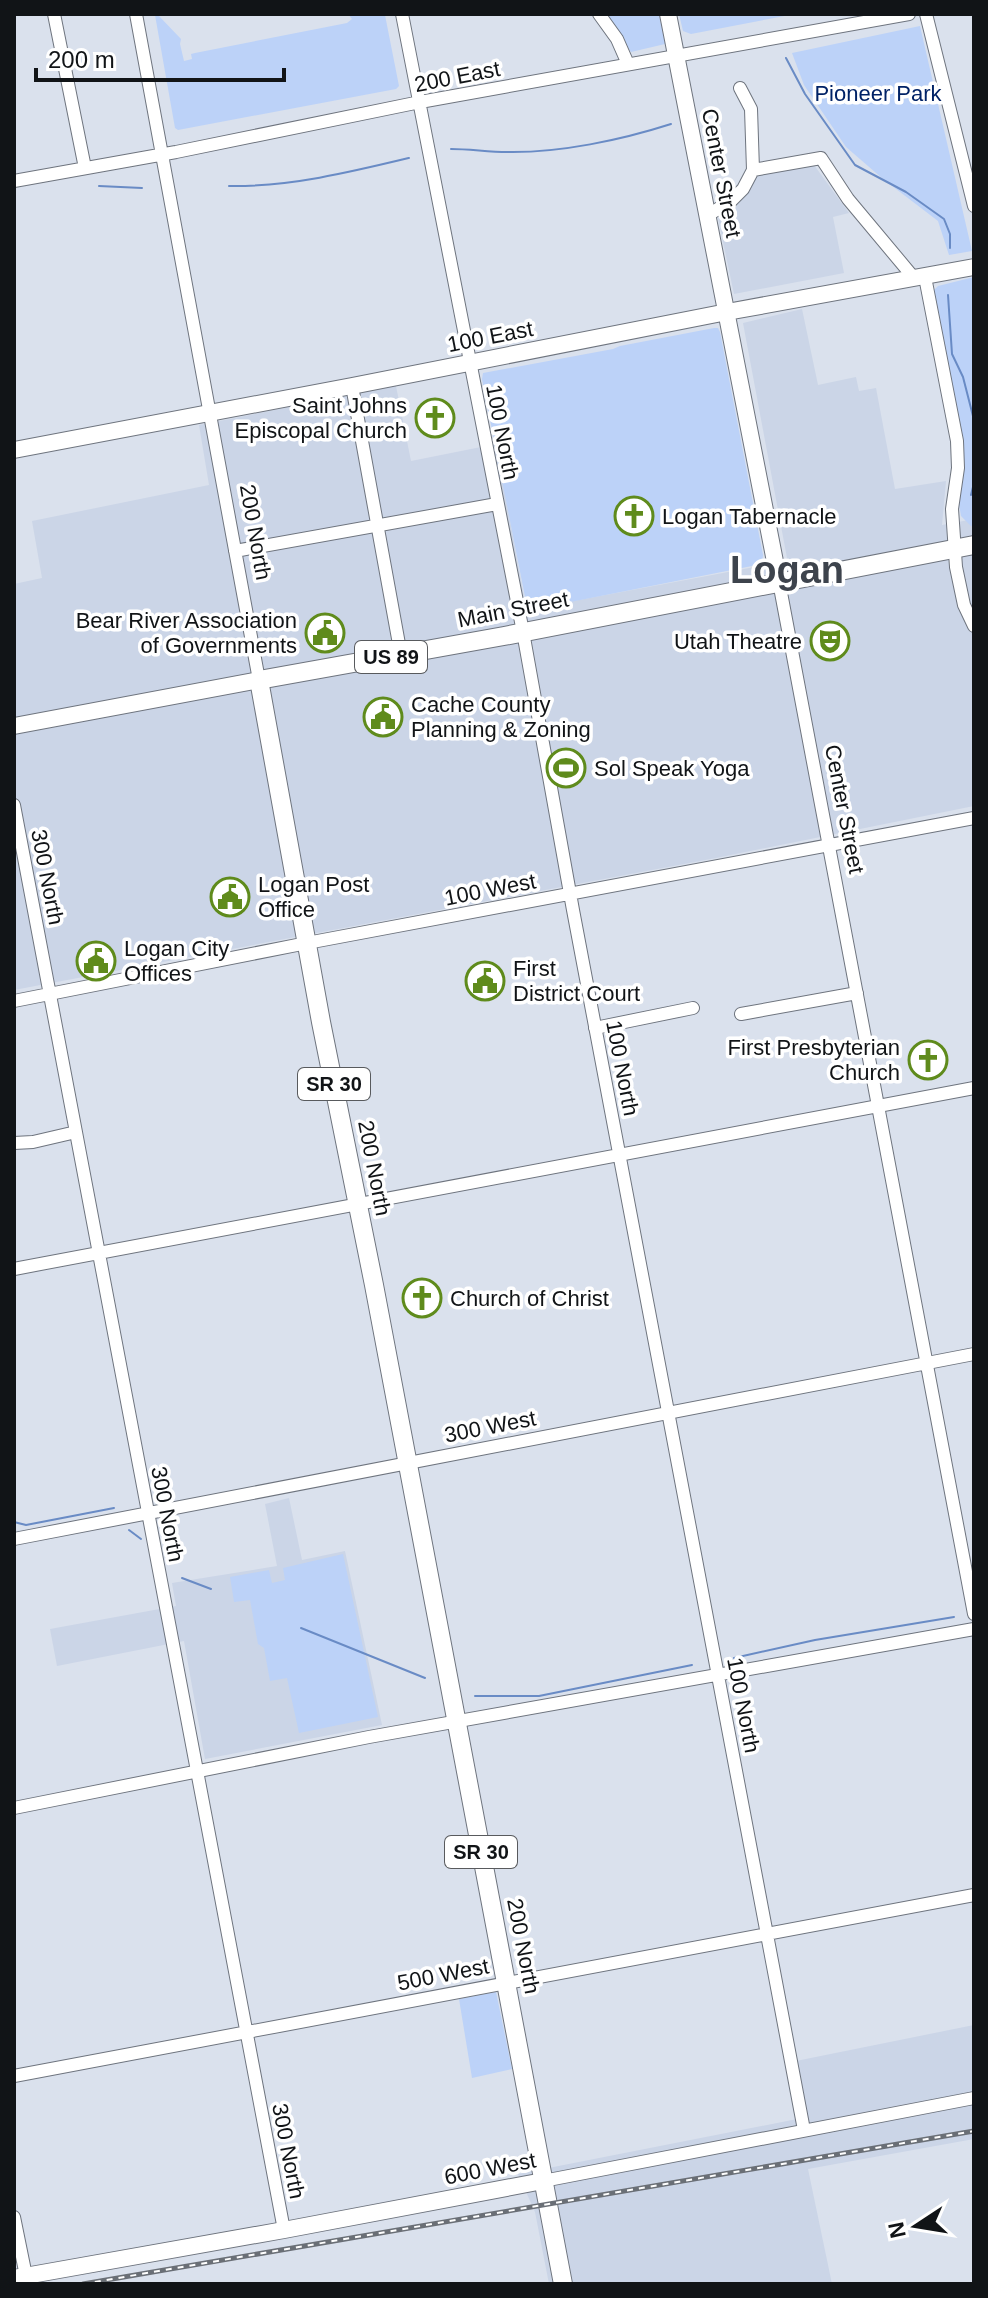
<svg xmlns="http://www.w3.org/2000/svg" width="988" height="2298" viewBox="0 0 988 2298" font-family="Helvetica,sans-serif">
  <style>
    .built { fill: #cbd5e7 }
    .green { fill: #bcd2f8 }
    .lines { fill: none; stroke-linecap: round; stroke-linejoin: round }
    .stream { stroke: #698bc5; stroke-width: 2 }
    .minor-casing { stroke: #6e747e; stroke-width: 14 }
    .major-casing { stroke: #6e747e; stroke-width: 18 }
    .highway-casing { stroke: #6e747e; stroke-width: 20 }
    .minor { stroke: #fff; stroke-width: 12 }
    .major { stroke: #fff; stroke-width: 16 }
    .highway { stroke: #fff; stroke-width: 18 }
    .rail-casing { stroke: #6a6f76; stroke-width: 5 }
    .rail { stroke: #fff; stroke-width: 2; stroke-dasharray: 6; stroke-linecap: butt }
    .labels { text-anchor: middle; stroke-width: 7; stroke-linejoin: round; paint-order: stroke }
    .shield { fill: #fff; stroke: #585a5d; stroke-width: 2 }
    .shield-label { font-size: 20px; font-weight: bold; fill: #111417 }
    .street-label { font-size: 22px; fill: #111417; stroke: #fff }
    .park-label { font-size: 22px; fill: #026; stroke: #fff }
    .poi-label { font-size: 22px; fill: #111417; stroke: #fff; text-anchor: start }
    .town-label { font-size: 38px; font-weight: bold; fill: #3d434c; stroke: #fff }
  </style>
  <rect width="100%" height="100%" fill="#dae1ed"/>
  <path class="built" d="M814,165L849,213L833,217L844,273L734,294L718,218L735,206L757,174Z
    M802,309L818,385L856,377L859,391L876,388L895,489L946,481L942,525L974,519V806L716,858L14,990V584L42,578L32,521L209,485L199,425L396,386L411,461L496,444L525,602L527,607L531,609L760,566L763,562L787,558L743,323Z
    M289,1498L302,1560L345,1551L382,1725L205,1759L184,1641L57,1666L50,1629L176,1606L172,1583L277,1566L265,1504Z
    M974,2025V2139L808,2169L832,2284H549L535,2212L518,2174L797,2119L786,2063Z"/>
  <path class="green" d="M348,14L385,15L399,86L396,89L178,130L175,128L155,15L159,16L181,39L180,44L184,61L192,59L191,54L195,53L347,23L352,19Z
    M605,14H659L665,44L631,52Z
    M679,14H795L691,34L683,31Z
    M920,26L972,251L949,255L938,221L883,179L846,147L804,85L792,53Z
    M974,277V526H971L961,516L958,498L965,464L942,355L933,291L938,286Z
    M714,328H718L720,332L763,555L762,564L535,609L527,607L482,379L483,373L613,349L620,346Z
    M343,1554L378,1717L299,1733L287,1678L270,1681L264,1648L258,1644L250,1600L234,1602L230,1577L269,1570L272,1583L285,1580L283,1568Z
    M496,1992L512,2069L472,2078L459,1999Z"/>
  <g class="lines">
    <path class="stream" d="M777,14L778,15
      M786,58L805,94L855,165L906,192L944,219L950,234V248
      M451,149C470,149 488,152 507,152C560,153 621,140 671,124
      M99,186L142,188
      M229,186C289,187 351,172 409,158
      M948,295L952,354L963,377L974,420
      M971,495L974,483
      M14,1522L26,1525L114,1508
      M129,1530L141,1539
      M182,1578L211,1589
      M301,1628L425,1678
      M734,1658L815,1640L954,1617
      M475,1696H539L692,1665"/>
    <g class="minor-casing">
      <path id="minor" d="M54,14L85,168
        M136,14L259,680
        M402,14L523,632L573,910L804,2130
        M599,14L617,39L628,64
        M926,14L974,206
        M753,170L821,158L848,199L914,278
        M14,181L176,152L420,102L909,14
        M708,215L731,201L743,189L753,170L751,109L740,88
        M925,277L957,441L958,468L952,509L956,567L964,605L974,626
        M352,386L401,655
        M235,551L497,504
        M779,582L974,1614
        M14,805L284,2230
        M14,1001L307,943L974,818
        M741,1014L857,993
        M595,1028L693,1008
        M14,1143L33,1142L76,1132
        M14,1269L974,1088
        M14,1539L974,1354
        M14,1808L369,1737L974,1629
        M14,2076L974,1895
        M543,2181L974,2098
        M14,2217L26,2276"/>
    </g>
    <g class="major-casing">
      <path id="major" d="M668,14L779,582
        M14,450L352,386L727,312L974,267
        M14,726L259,680
        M14,2278L284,2230L543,2181"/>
    </g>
    <g class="highway-casing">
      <path id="highway" d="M563,2284L374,1285L321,1022L259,680L504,636L974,545"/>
    </g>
    <use href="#minor" class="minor"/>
    <use href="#major" class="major"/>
    <use href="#highway" class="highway"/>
    <g class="rail-casing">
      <path id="rail" d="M83,2284L974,2131"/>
    </g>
    <use href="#rail" class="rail"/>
  </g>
  <defs>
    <g id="church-ring" transform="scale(2)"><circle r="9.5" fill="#fff" stroke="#5f8b1c" stroke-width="1.5"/><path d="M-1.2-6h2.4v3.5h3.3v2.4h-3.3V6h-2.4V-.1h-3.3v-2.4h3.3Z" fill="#5f8b1c"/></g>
    <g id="civic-ring" transform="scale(2)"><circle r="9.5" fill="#fff" stroke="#5f8b1c" stroke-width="1.5"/><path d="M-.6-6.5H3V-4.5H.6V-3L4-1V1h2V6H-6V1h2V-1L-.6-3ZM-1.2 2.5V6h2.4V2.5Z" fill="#5f8b1c"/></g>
    <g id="theatre-ring" transform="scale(2)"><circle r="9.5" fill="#fff" stroke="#5f8b1c" stroke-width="1.5"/><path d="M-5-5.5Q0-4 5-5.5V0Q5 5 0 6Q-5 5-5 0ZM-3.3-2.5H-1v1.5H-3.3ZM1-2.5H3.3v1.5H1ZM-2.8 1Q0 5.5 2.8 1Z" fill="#5f8b1c"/></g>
    <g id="stadium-ring" transform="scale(2)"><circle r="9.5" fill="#fff" stroke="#5f8b1c" stroke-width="1.5"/><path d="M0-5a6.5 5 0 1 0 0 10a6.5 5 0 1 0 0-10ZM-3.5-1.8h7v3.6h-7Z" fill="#5f8b1c"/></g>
  </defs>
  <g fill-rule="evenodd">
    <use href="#church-ring" x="435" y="418"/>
    <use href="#church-ring" x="634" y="516"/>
    <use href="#civic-ring" x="325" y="633"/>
    <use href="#theatre-ring" x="830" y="641"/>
    <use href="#civic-ring" x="383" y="717"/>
    <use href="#stadium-ring" x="566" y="768"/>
    <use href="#civic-ring" x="230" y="897"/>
    <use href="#civic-ring" x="96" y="961"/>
    <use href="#civic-ring" x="485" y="981"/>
    <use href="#church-ring" x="928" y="1060"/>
    <use href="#church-ring" x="422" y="1298"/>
  </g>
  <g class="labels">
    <g class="shield">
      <rect x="355" y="641" width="72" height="32" rx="6"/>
      <rect x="298" y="1068" width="72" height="32" rx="6"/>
      <rect x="445" y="1836" width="72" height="32" rx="6"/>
    </g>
    <g class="shield-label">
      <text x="391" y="664">US 89</text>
      <text x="334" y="1091">SR 30</text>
      <text x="481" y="1859">SR 30</text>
    </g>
    <g class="street-label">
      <text transform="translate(457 76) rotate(-11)" y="8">200 East</text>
      <text transform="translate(722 173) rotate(79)" y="8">Center Street</text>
      <text transform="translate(490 336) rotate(-11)" y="8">100 East</text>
      <text transform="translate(503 432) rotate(79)" y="8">100 North</text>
      <text transform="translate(256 532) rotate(80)" y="8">200 North</text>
      <text transform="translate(513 609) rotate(-11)" y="8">Main Street</text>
      <text transform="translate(845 809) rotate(79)" y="8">Center Street</text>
      <text transform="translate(48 877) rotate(79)" y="8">300 North</text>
      <text transform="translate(490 889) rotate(-11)" y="8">100 West</text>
      <text transform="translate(623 1068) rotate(79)" y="8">100 North</text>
      <text transform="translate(375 1168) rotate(79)" y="8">200 North</text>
      <text transform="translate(490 1426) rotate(-11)" y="8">300 West</text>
      <text transform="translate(168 1514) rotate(79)" y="8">300 North</text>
      <text transform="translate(744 1705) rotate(79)" y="8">100 North</text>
      <text transform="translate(524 1946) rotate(79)" y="8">200 North</text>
      <text transform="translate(443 1974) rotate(-11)" y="8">500 West</text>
      <text transform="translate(289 2151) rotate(79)" y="8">300 North</text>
      <text transform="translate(490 2168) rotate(-11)" y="8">600 West</text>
    </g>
    <g class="park-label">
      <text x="878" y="101">Pioneer Park</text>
    </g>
    <g class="poi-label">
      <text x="407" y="413" text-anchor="end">Saint Johns<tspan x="407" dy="25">Episcopal Church</tspan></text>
      <text x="662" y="524">Logan Tabernacle</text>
      <text x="297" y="628" text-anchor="end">Bear River Association<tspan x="297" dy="25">of Governments</tspan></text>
      <text x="802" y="649" text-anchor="end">Utah Theatre</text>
      <text x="411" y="712">Cache County<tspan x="411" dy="25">Planning &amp; Zoning</tspan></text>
      <text x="594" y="776">Sol Speak Yoga</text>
      <text x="258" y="892">Logan Post<tspan x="258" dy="25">Office</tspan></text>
      <text x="124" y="956">Logan City<tspan x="124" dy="25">Offices</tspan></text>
      <text x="513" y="976">First<tspan x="513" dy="25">District Court</tspan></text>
      <text x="900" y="1055" text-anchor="end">First Presbyterian<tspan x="900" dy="25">Church</tspan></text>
      <text x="450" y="1306">Church of Christ</text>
    </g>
    <g class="town-label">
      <text x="787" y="583">Logan</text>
    </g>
  </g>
  <rect width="988" height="2298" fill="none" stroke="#111417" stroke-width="32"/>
  <g transform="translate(916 2226) rotate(258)" stroke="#ffffff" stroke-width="6" paint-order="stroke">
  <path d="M0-6L14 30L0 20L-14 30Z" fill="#111417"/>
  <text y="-12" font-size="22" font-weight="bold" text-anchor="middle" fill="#111417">N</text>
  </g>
  <path d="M36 68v12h248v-12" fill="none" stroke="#111417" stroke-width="4"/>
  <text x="48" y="68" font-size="24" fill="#111417" stroke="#ffffff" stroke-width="6" paint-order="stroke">200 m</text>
</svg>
